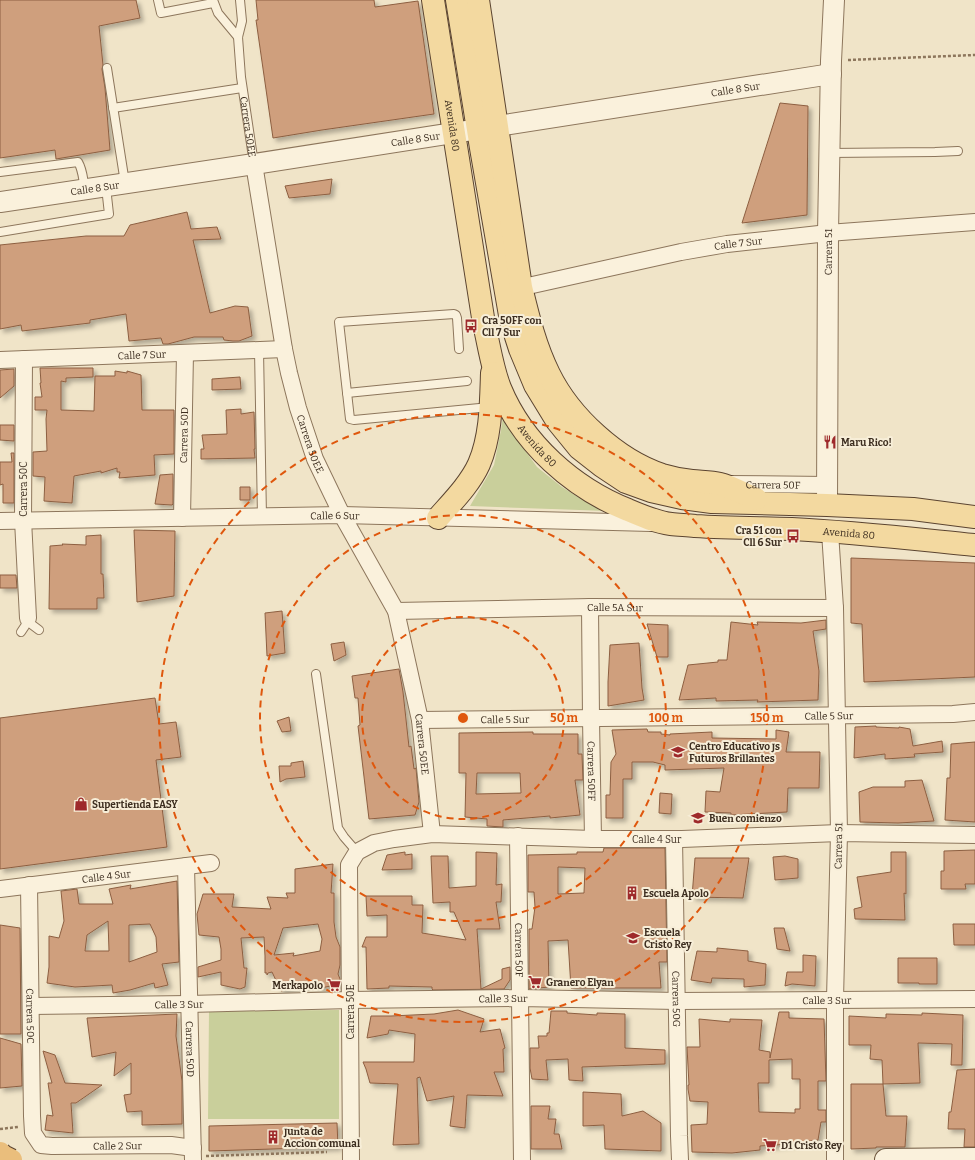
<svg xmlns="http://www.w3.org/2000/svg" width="975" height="1160" viewBox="0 0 975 1160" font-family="Bitter,serif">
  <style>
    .green { fill: #c9cf9b }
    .building { fill: #cf9f7d; stroke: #8d5f41; fill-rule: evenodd; filter: url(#shadow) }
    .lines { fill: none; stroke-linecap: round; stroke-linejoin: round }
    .service-casing { stroke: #8d765c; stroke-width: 10 }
    .minor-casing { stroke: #8d765c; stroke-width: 18 }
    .tertiary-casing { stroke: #8d765c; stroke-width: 22 }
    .secondary-casing { stroke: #6f573f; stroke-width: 24 }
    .primary-casing { stroke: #5b4430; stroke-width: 24 }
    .path { stroke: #8d765c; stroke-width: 2.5; stroke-dasharray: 3 2; stroke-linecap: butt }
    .service { stroke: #faf1dc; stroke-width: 8 }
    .minor { stroke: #faf1dc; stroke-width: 16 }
    .tertiary { stroke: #faf1dc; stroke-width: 20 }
    .secondary { stroke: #faf1dc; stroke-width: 22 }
    .primary { stroke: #f3d9a0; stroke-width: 22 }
    .trunk-bridge-casing { stroke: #5b4430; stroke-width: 24; stroke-linecap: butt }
    .trunk-bridge { stroke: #eabe7c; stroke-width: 22 }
    .ring { fill: none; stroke: #df570d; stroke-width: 2; stroke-dasharray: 7 5 }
    .labels { text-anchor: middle; stroke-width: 4; stroke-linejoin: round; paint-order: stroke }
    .street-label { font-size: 10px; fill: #3d2e20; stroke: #f7eed8 }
    .poi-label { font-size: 10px; font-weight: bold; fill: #3d2e20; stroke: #f7eed8; text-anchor: start }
    .centre { fill: #df570d; stroke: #f7eed8; stroke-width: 2 }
    .ring-label { font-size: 12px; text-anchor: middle; font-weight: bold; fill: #df570d; stroke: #f7eed8; stroke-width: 4; stroke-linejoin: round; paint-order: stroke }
  </style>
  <defs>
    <filter id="shadow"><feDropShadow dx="3.5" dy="3.5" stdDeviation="2" flood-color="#0004"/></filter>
  </defs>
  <rect width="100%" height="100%" fill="#f0e4c8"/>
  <path class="green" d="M503,416L517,439L537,467L562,487L578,497L607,511L470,506L494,465L501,430Z
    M339,1010V1119H208L209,1011Z"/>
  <path class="building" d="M0,0H136L140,18L99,26L103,65L102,69L105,88L110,150L56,159L55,150L0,158Z
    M256,0H374L375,7L418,1L434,114L322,130L273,138L256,20H258Z
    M780,103L808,106L807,215L742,223Z
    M332,179L330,194L289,198L285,186Z
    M187,212L191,229L217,227L221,239L193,240L210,313L235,306L248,307L252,336L239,341H233L224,340L223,337H194L168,344H163L161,338L129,341L126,314L90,320V323L22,331L21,325L0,329V245L86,236H124L130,225Z
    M40,368H93V377L66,378V382L61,381V410L94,411L95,376H115V371L127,373V371L141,375L142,410H174V454L154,455L155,475L119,478L120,472H117V468L101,473V471L74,476L72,503L44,501L45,477L33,476V452L47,451L46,419L47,410H35V397H42L40,383H41Z
    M14,369V386L0,398V370Z
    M240,377L241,389L212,390V379Z
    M241,409V414L254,412L255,449H254L255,458L201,459V449H204L202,435L227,434L226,410Z
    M0,425H14V441L0,440Z
    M11,453H14V503H3V484L0,485V462H12Z
    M173,474V504L172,505L155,504L160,475Z
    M240,487H250V500H240Z
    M134,530L175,531L174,596L137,602Z
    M101,535V574H103L104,598H97V609H49L50,546L63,545L62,544L86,545V536Z
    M851,558L975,563V677L864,682L862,624L851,623Z
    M0,575H16L17,588H0Z
    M282,611L285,653L267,656L265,613Z
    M826,620V629L813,631L819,671L818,700L757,702L758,700L716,701V698L679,700L688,665L718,662V660H727L731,622L758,625L757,622L801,623Z
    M647,624L668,625V657H657Z
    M344,642L346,655L334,661L331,644Z
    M639,643L642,688L644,700L608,706V682L610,645Z
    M399,669L403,692L409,747L411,746L414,769L416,768L419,802L415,815L369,819L358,726L360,725L358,698H355L352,676Z
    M155,698L159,724L176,722L181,757L156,760L167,847L0,869V718Z
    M289,717L291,731L282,732L277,721Z
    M876,726V727L899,728V727L910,729L913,746L942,741L943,752L914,754L915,757L885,759V754L854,758L855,727Z
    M647,729L648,732H661V734L670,735V734L712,732V738L776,739V730L789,732L786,752H820L819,788H788L787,812L731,815V813L705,812L706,791L720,792L724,768L665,770V765L653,762H632V779H623V818H606V795H610L611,762L616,754L612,730Z
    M533,732V734H578V754H582L583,780H575L580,815L550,818V816L503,820V827L487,826V819L465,817L466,773H459V733ZM477,773H520L521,793L476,794Z
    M975,742V822L945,820L947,778H950L951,744Z
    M303,761L305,777L286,779L280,782L279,766H291V763Z
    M922,780L934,821L898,823L860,822L859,792L873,787H905V781Z
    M660,793L672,794L671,814L659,813Z
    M604,848H665L667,962H659L661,988H571L568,940L548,941L549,987L529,989V929H532L535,907L534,892H528V855L577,854V852H603ZM558,867L585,868L584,893L558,894Z
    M975,850V884H965L966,889H941V871H944V851Z
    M405,852V855L412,854V869L382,870L387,855Z
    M476,852L497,853L496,885L502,884L501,902H496L500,929H477L481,989L502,979V969L510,967V980L504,989L433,990L432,989V987L389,986V988L367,989L366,947H362L366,937H387V915L367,916L366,896H412V905H423L422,933L466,940L454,912H450V902L433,903L431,856H448L449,888L476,886Z
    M891,852H906V894L904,893L905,920L855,919L854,909L862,907L857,877L891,872Z
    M785,856L798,859V878L775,880L773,857Z
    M695,858H749L743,898L692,897Z
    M333,864L331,893H334V922L336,937L340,947V965L338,974L340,979V984L321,988L303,986L281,991L272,972L268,973L267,975V973H265V956L264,937L241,938L244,968H247L245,987L240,989L221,985V972L198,977V967L221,960V949L219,937L199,935L197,914L203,894H234L232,907L271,909L267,897L288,898L286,893H295V869ZM318,924L322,939L320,951L293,956L294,953L274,955L283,928Z
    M177,881L179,962L162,964L168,985L155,988L154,983L130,990L113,993L112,985L75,987L47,983L49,967V936L59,938L64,921L61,891L77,889L79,904H113L109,889L131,885L130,889ZM108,921L109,951H85L87,935ZM150,924L156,937L157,952L129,962V925Z
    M953,924H975V945H954Z
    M0,925L20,928L21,1034H0Z
    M774,928H784L790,951L777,949Z
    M717,948L748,951V961L766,964L765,985L744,987V979L712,978L711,983L691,980L697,951L717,952Z
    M803,955L816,956L815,986L792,984L785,986L787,972H803Z
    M898,958H937V984H919V983H898Z
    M458,1010L484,1019L480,1032L500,1029L505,1048L503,1049L504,1072H494L503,1096L467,1095L465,1128L450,1126L454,1096L427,1101L420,1077L417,1078L419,1144L393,1145L398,1084L370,1083L366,1069L363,1062H414L415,1034L389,1030L388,1034L367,1038L371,1016H391L434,1014Z
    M551,1011H567V1013L597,1015V1013L625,1014V1048L665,1050V1064L582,1067L583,1081L569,1080L568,1059L546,1060L548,1080L532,1079L530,1068V1048H539L538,1036H547V1033H549Z
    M779,1012H789V1018L824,1019L826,1081H818V1110H826V1122H821L818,1140L777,1145L760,1146V1150L732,1153L692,1152L691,1125L707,1124L708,1102L690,1101L688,1089V1085H689L687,1047H700L699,1019L730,1022V1019L762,1020L759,1050L770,1052V1058ZM792,1059V1079H800V1109H795V1113L759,1112L758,1083H769V1060Z
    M922,1013L963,1015L962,1065H951L952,1044L918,1043L920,1083L883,1084L882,1060L870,1059L871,1045H849V1016L886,1018V1014L922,1015Z
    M177,1014L176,1036L182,1081V1124L142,1125V1111L127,1112L124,1095L131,1094V1063L114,1076L116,1052L92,1057L87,1018Z
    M0,1038L21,1044L22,1086L0,1088Z
    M43,1051L55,1055L65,1083L102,1085L76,1103H71L73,1133L45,1130L47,1115L53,1116L48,1083H52Z
    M975,1069V1147H964L965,1129H948L949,1112H951L957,1070Z
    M851,1084H883L886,1116H907L905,1147H876V1148L851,1149Z
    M583,1092L621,1094L622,1116L643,1111L661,1123V1151L605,1149L604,1125L583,1126Z
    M531,1106H550L548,1119H556L554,1134H559L562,1149H531Z
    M337,1123L338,1147L209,1151V1126Z"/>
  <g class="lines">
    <g class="service-casing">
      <g id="service">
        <path d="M158,0L161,13L213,3"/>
        <path d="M213,0L218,13L238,37"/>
        <path id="s1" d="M240,0L242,21L238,37L241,77L254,164"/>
        <path d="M107,68L125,183"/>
        <path d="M113,108L242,88"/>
        <path d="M829,153L935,152L958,151"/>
        <path d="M0,172L78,162C83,170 83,180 85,189"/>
        <path d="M0,232L109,214L106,187"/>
        <path d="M459,349L457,318L456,315L454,314L339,322L350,419L354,420L490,407"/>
        <path d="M259,350L262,517"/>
        <path d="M347,393L467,381"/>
        <path d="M28,618L31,624L39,630"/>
        <path d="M21,632L25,626L28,618"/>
        <path d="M316,674L338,828L344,837L357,852"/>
      </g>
    </g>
    <g class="minor-casing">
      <g id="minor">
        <path id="s2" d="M254,164L284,349L289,373L298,408L315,459L342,515L396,611L420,720L432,834"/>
        <path id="s3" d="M510,290L681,252L727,244L828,233L975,222"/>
        <path d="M24,359L23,520L28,618"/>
        <path id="s4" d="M0,360L284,349"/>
        <path id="s5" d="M728,484L826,485"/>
        <path id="s6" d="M182,518L185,353"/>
        <path id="s7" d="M0,521L342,515L651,523"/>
        <path d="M830,532L835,608L839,833L835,999V1160"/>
        <path id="s8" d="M590,607L591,718L593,839"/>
        <path id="s9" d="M396,611L590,607L835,608"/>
        <path id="s10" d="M420,720L953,714L975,712"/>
        <path id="s11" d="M518,836L522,1160"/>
        <path id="s12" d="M674,839L679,1136L680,1160"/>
        <path id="s13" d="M186,866L193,1160"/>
        <path id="s14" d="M29,885L32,1116L33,1133L41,1145L52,1146L171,1145L193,1148"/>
        <path id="s15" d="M0,889L211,863"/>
        <path id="s16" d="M31,1006L189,1004L350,1000L520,998L677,1001L975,999"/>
        <path id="s17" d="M351,1160L349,865L357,852L374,843L394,839L432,834L593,839H682L839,833L975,835"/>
      </g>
    </g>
    <g class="tertiary-casing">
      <g id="tertiary">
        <path id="s18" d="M0,202L254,164L831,74"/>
        <path id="s19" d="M827,505L828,233L831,61L834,0"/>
      </g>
    </g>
    <g class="secondary-casing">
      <path id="secondary" d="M886,1160L975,1159"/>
    </g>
    <g class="primary-casing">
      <g id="primary">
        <path id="s20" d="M433,0L484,324C489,345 492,368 500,388C523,444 573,488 628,510C642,516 656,522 671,524C679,525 687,525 695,526C727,528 759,528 792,529C853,532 914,539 975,545"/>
        <path d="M457,0L481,148L511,321L520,349L535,385L557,421L579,448L602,466L626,482L651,491L682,498L712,502L827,505L913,509L975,517"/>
        <path d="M478,0L521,287C528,316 535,346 549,374C570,417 617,460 662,475C672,478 683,480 692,481C701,482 711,482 720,484C730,486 746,495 756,499"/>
        <path d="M438,518C452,502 470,484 479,464C491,436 491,404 492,373"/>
      </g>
    </g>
    <path class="path" d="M848,60L975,55
      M0,1129L18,1127
      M206,1156L327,1152"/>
    <use href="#service" class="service"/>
    <use href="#minor" class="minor"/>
    <use href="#tertiary" class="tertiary"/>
    <use href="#secondary" class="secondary"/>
    <use href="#primary" class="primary"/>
    <g class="trunk-bridge-casing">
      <path id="trunk-bridge" d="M0,1153L3,1156L11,1160"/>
    </g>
    <use href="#trunk-bridge" class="trunk-bridge"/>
  </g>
  <g class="ring">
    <circle cx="463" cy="718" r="101"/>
    <circle cx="463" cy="718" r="203"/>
    <circle cx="463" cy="718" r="304"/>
  </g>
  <defs>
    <g id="bus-bare" transform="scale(1.08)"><path d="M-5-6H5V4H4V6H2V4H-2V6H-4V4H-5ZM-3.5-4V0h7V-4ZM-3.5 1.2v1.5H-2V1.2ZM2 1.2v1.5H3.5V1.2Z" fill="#9e2a2b" stroke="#f7eed8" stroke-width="2.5" paint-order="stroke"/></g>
    <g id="restaurant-bare" transform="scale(1.08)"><path d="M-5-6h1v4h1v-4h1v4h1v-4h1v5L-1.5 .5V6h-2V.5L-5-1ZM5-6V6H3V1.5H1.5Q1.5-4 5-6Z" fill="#9e2a2b" stroke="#f7eed8" stroke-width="2.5" paint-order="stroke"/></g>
    <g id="school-bare" transform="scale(1.08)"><path d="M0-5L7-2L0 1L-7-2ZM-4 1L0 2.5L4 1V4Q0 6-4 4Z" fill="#9e2a2b" stroke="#f7eed8" stroke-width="2.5" paint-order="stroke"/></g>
    <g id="shop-bare" transform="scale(1.08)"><path d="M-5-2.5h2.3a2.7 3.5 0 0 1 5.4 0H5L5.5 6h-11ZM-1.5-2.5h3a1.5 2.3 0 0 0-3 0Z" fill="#9e2a2b" stroke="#f7eed8" stroke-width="2.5" paint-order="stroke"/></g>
    <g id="building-bare" transform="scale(1.08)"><path d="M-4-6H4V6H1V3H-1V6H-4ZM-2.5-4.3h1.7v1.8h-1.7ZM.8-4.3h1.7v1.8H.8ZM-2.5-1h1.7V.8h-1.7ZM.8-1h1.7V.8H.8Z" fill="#9e2a2b" stroke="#f7eed8" stroke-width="2.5" paint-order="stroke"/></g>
    <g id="supermarket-bare" transform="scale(1.08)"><path d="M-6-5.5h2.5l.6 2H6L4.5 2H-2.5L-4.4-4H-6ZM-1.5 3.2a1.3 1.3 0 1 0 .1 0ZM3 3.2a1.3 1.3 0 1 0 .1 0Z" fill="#9e2a2b" stroke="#f7eed8" stroke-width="2.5" paint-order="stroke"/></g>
  </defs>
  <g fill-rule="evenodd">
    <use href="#bus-bare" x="471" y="326"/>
    <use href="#restaurant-bare" x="830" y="442"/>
    <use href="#bus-bare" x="793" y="536"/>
    <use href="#school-bare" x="678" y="752"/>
    <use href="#shop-bare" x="81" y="804"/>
    <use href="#school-bare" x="698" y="818"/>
    <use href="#building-bare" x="632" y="893"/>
    <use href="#school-bare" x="633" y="938"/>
    <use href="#supermarket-bare" x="535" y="982"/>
    <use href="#supermarket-bare" x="334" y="985"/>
    <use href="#building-bare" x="273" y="1137"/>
    <use href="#supermarket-bare" x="770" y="1145"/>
  </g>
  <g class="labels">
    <g class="street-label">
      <text dy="4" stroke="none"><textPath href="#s18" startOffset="744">Calle 8 Sur</textPath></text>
      <text dy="4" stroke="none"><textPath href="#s20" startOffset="127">Avenida 80</textPath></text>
      <text dy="4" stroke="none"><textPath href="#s1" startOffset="128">Carrera 50EE</textPath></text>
      <text dy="4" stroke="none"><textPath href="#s18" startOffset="420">Calle 8 Sur</textPath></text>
      <text dy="4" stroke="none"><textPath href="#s18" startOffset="96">Calle 8 Sur</textPath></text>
      <text dy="4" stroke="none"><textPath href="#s3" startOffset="233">Calle 7 Sur</textPath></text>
      <text dy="4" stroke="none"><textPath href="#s19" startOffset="253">Carrera 51</textPath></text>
      <text dy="4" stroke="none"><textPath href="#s4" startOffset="142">Calle 7 Sur</textPath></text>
      <text dy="4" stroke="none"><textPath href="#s6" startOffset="83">Carrera 50D</textPath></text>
      <text dy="4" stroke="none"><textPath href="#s2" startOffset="286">Carrera 50EE</textPath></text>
      <text dy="4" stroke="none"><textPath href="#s20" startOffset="463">Avenida 80</textPath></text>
      <text dy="4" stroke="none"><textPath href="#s5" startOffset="45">Carrera 50F</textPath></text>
      <text transform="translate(23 489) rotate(-90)" y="4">Carrera 50C</text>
      <text dy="4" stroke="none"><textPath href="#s7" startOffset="335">Calle 6 Sur</textPath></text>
      <text dy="4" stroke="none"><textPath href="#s20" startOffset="799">Avenida 80</textPath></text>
      <text dy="4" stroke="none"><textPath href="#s9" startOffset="219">Calle 5A Sur</textPath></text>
      <text dy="4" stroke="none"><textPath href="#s10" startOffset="409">Calle 5 Sur</textPath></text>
      <text dy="4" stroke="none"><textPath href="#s10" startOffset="85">Calle 5 Sur</textPath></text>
      <text dy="4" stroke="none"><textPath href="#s2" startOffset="610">Carrera 50EE</textPath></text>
      <text dy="4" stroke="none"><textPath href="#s8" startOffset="164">Carrera 50FF</textPath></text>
      <text dy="4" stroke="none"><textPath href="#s17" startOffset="613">Calle 4 Sur</textPath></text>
      <text transform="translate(838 846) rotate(-89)" y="4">Carrera 51</text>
      <text dy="4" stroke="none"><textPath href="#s15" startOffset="107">Calle 4 Sur</textPath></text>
      <text dy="4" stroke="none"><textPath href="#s11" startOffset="114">Carrera 50F</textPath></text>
      <text dy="4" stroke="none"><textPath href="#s16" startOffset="472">Calle 3 Sur</textPath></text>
      <text dy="4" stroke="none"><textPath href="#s12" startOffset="160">Carrera 50G</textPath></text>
      <text dy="4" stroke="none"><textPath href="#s16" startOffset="796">Calle 3 Sur</textPath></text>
      <text dy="4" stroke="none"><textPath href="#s16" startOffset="148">Calle 3 Sur</textPath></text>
      <text transform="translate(350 1012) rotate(-90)" y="4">Carrera 50E</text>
      <text dy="4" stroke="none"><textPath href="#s14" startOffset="131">Carrera 50C</textPath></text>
      <text dy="4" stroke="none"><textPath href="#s13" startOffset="183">Carrera 50D</textPath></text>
      <text dy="4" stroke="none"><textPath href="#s14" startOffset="339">Calle 2 Sur</textPath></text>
    </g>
    <g class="poi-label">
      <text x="482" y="324">Cra 50FF con<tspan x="482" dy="12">Cll 7 Sur</tspan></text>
      <text x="841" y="446">Maru Rico!</text>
      <text x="782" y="534" text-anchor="end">Cra 51 con<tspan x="782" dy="12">Cll 6 Sur</tspan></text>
      <text x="689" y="750">Centro Educativo Js<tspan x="689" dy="12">Futuros Brillantes</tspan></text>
      <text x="92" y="808">Supertienda EASY</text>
      <text x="709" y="822">Buen comienzo</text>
      <text x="643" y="897">Escuela Apolo</text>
      <text x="644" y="936">Escuela<tspan x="644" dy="12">Cristo Rey</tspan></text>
      <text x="546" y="986">Granero Elyan</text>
      <text x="323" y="989" text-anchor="end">Merkapolo</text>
      <text x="284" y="1135">Junta de<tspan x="284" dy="12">Accion comunal</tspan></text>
      <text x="781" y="1149">D1 Cristo Rey</text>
    </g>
  </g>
  <circle cx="463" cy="718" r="6" class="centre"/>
  <g class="ring-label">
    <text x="564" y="722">50 m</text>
    <text x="666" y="722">100 m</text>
    <text x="767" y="722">150 m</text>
  </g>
</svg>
